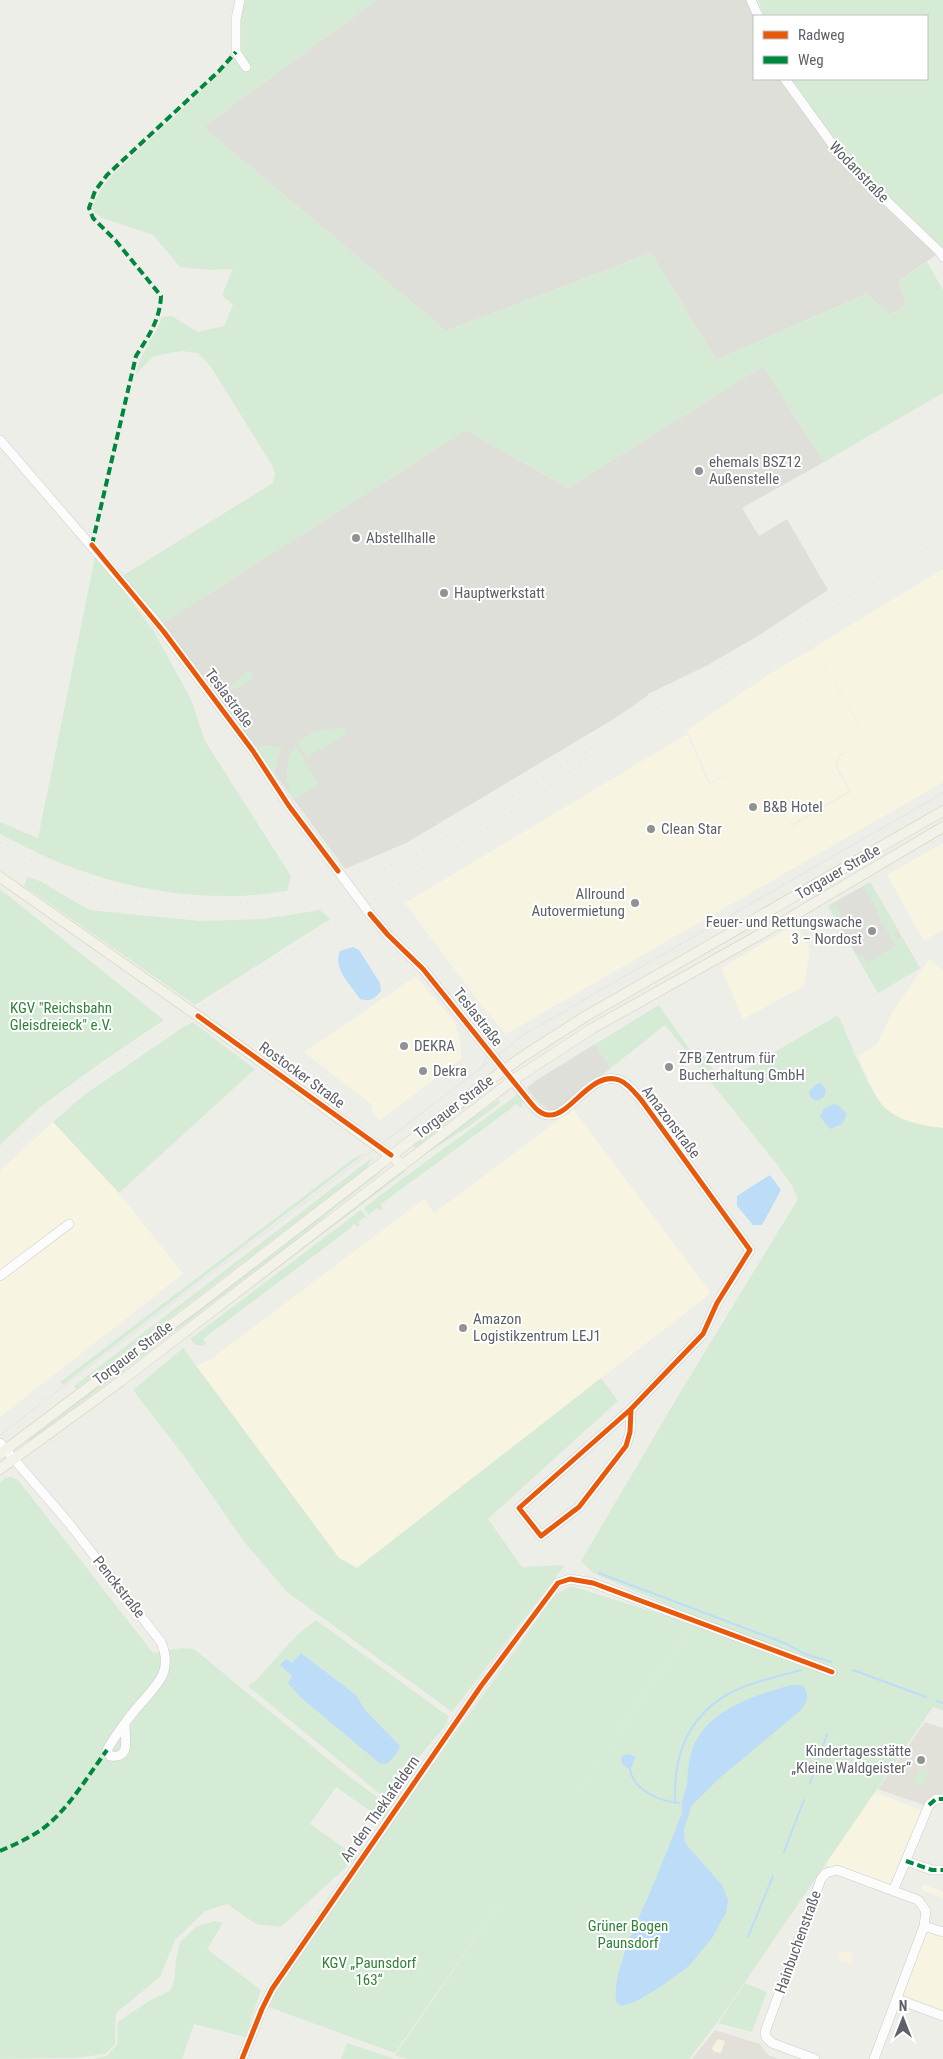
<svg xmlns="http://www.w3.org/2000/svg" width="943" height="2059" viewBox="0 0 943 2059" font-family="'Roboto Condensed',sans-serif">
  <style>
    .commercial { fill: #f7f4e2; fill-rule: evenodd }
    .industrial { fill: #dfdfda }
    .education { fill: #e2e0d8 }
    .green { fill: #d6ebd5; fill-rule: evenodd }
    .sand { fill: #f6f2df }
    .water { fill: #bddcf8 }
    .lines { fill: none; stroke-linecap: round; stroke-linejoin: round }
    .stream { stroke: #bddcf8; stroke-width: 2 }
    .minor-casing { stroke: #cbcbcb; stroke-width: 10 }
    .major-casing { stroke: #d7d0b6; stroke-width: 11 }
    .minor { stroke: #fcfcfc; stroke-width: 9 }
    .major { stroke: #f3f2e9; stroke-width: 10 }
    .tram { stroke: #e4e5e4; stroke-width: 1 }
    .rail { stroke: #e4e5e4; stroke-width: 2; stroke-dasharray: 1 6; stroke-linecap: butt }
    .minor-bridge-casing { stroke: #cbcbcb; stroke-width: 10; stroke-linecap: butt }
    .major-bridge-casing { stroke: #d7d0b6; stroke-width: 11; stroke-linecap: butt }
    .minor-bridge { stroke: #fcfcfc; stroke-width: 9 }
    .major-bridge { stroke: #f3f2e9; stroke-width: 10 }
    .quiet { stroke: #00873e; stroke-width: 4; stroke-dasharray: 8 4; stroke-linecap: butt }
    .cycleway-casing { stroke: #fff; stroke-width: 8 }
    .cycleway { stroke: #e8590c; stroke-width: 5 }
    .poi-dot { fill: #909294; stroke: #fff; stroke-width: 2 }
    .labels { text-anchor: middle; stroke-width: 4; stroke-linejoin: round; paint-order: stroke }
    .street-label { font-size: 15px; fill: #5e6167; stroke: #fff }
    .poi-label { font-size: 15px; fill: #5e6167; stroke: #fff; text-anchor: start }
    .park-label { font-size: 15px; fill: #308339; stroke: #fff }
  </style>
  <rect width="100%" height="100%" fill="#eeeee9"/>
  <path class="commercial" d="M943,569V782L506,1034L482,1006L405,903L687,734L709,785L746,764L710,783L687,730L769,674L814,648L859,725L858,739L860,725L814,647ZM857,746L840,756L837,766L851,792L792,826L782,808L792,824L849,791L835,766L839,755Z
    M943,843V930L924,941L887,875Z
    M796,924L810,950L804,986L743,1019L721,968Z
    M929,959L943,971V1128L927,1126L904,1120L886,1109L875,1094L858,1056L877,1044L892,1013Z
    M416,976L455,1023L461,1045V1059L379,1121L371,1108L372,1105L304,1052Z
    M573,1109L711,1293L357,1568L339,1558L196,1366L211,1359L424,1199L434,1213Z
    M53,1122L119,1193L183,1274L0,1417V1171Z
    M875,1792L926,1812L893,1891L837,1870L825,1864Z
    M923,1884L943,1892V1898L921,1890Z
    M924,1926L943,1932V2016L897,1999Z"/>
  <path class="industrial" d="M377,0H754V79H788L940,252L899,281L906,305L890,315L866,294L716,360L651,253L446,331L203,127Z
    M763,366L824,462L742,508L759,536L787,519L828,590L758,636L706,666L648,694L647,696L617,717L406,843L345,869L274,773L281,747L254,746L163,623L466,430L568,488Z
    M870,882L920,968L878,993L828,906Z
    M595,1044L611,1068L556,1111L549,1110L539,1103L527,1088L535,1081Z"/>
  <path class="education" d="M925,1722L943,1728V1795L935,1794L924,1805L878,1789Z
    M715,2030L760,2044L768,2055L779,2059H692Z"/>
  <path class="green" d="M242,0H377L203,127L446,331L651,253L716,360L866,294L890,315L906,305L899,281L927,262L943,290V393L824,462L763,366L568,488L466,430L163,623L122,576L273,483L275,473L270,462L211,367L198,353L182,351L154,356L136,374C139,353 155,339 162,317L172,316L198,332L224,326L233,305L222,295L233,269L212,270L180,267L153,235L102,218L95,213L92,207L100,191L110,177L192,100L240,51L239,20Z
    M758,0H943V247L942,248L843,159L789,79H927V16H764Z
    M95,557L109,572L153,630L191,699L205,741L291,876L287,891C267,893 246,897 226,896C145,896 71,873 0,834V822L38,838Z
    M248,671L253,679L237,688L225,691Z
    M343,727L347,734L307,757L297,742L314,732Z
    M295,745L319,784L293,800C284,781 285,763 295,745Z
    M257,746L281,747L274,773L256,748Z
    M27,877L40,881L89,910L201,921L263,919L320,910L330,919L195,1005L24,886Z
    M870,882L899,931L894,934L897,939L901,937L920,968L878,993L858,958L863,955L867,963L896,945L876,913L878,911L863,886Z
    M0,889L164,1020L99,1064L39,1108L0,1145Z
    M834,902L842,916L836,919L828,906Z
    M659,1005L690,1050L702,1053L722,1083L838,1015C849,1038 868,1091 885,1108C900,1122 924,1126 943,1128V1711L933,1707L719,2020L689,2059H407L395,2055L508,1891L395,2053L266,2006C358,1866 458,1730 556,1594L571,1586L693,1624L549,1832L694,1623L748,1639L593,1573L581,1561L678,1396L798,1199L792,1186L775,1162L665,1025L611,1068L595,1044Z
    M193,1022L255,1069L119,1193L53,1122L84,1095L185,1026Z
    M487,1086L490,1089L454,1116L427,1141L415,1148L412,1144Z
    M518,1094L523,1101L522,1106L521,1108L517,1104L381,1204L382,1209L379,1210L377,1208L370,1213L371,1217L364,1208C414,1169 467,1133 518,1094Z
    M498,1100L500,1103L471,1125L421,1157L420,1156Z
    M367,1152L63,1385L60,1382L353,1159Z
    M373,1157L365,1170L76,1389L74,1386Z
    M385,1167L380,1173L331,1211L307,1232L29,1442L28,1440L94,1389L113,1372Z
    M403,1169L406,1171L190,1335L191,1330Z
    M361,1210L368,1219L365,1217L358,1222L360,1225L358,1227L353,1224L351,1228L203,1339L206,1343L202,1346L196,1345L190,1339Z
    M183,1348L339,1558L357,1568L601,1378L618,1401L488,1519L522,1567L565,1565L452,1712L287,1592L245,1543L190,1464L133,1390Z
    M11,1477L18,1480L153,1653L182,1648L194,1649L345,1773L385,1803L389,1811L383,1820L336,1787L310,1824L357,1857L281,1927L256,1924L227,1904L205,1911L175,1940L160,1977L116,2013L115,2044L105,2054L75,2058L0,2059V1483L5,1478Z
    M316,1620L448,1716L447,1724L407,1771L396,1792L400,1796L395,1800L385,1798L248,1686L256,1680L298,1634ZM301,1653L356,1695L364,1710L399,1746L379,1763L300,1697L289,1683L292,1676L286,1659L292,1664Z
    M919,1768L929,1771L923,1788L914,1784Z
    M214,1921L223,1923L207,1949L261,1990L245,2037L194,2024L182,2059H93L106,2056L117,2045L118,2022L149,2001L170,1991L174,1981L176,1959L180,1942L196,1927Z
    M745,1983L767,1992L752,2032L718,2023Z
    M347,2043L395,2059H341Z"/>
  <path class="sand" d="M848,1951L853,1955V1963L838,1961L837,1954Z
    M718,2039L725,2041L721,2053L714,2052L712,2048Z"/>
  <path class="water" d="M353,947L359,950L380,983L381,991C375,999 370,1002 360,999C351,985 332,968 340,951Z
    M821,1083L826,1090L824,1097L818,1101L811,1098L809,1092L816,1084Z
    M834,1104L839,1106L847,1114L842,1124L830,1129L820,1117L823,1109Z
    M770,1175L781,1190L762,1225H753L737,1206V1196Z
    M301,1653L356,1695L365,1710L400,1746L397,1753L387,1764L379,1763L300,1697L288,1683L292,1676L280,1665L286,1659L292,1663Z
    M791,1685H803C809,1696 809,1700 801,1710L721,1777L692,1805L684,1829L685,1843L722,1885L728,1900L726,1913L712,1938L689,1966L662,1986L635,2002L622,2006L616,2002C612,1967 643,1911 656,1878C665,1857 673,1835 682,1813C680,1802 685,1795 687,1784C688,1769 689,1752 697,1739C716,1707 757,1695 791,1685Z
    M629,1754L636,1757L630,1770L623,1765L621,1759L623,1755Z"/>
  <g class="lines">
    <path class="stream" d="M599,1573L787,1644L805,1654L831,1662
      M853,1670L926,1697
      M937,1701L943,1703
      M630,1770C634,1791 662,1802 680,1803
      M810,1783L827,1734
      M675,1803C673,1754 688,1714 734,1691C755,1681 779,1676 801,1670
      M784,1852L804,1800
      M748,1937L773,1876"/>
    <g class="minor-casing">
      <path id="minor" d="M240,0L236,19V52L246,67
        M751,0L758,16
        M785,79L843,159L940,252L943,257
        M0,440L154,619L253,751L289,806L338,871
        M370,914L388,935L423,969L530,1102C535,1108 541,1115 549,1115C570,1117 591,1070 619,1080C628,1083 636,1094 642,1101L750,1250L717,1303L703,1334L631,1409L519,1508L541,1536L579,1507L626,1446L630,1432L631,1409
        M0,1276L69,1224
        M0,1443L68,1522L161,1642C173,1670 159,1683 141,1703C129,1717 117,1733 107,1750L110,1756C131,1759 125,1740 125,1726
        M906,1861L932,1870H943
        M893,1891L929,1805L936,1799H943
        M924,1926L943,1932
        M897,1999L943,2016
        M242,2059L262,2009L272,1989L481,1686L558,1583L570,1579L593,1583L832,1672
        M815,2059L772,2043L766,2037L765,2032L821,1879L826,1873L837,1870L918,1900L926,1911L924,1926L874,2059"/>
    </g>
    <g class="major-casing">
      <path id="major" d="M0,877L188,1009
        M198,1016L403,1165
        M0,1454L212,1294L475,1091L522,1057L586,1016L943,811
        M0,1469L121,1381L513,1080L593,1028L791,917L943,827"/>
    </g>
    <use href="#minor" class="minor"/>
    <use href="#major" class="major"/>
    <path class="tram" d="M140,600L162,626L251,744L312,833L378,919L425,968L483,1040L487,1054L483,1067
      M0,1435L528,1032L943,793"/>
    <path class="rail" d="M0,842C100,906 228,922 340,885
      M352,881L381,871L438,842L738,658L848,598L943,539
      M369,903L544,791L588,758
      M198,1009L359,910
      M0,1156L79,1088L187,1015"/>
    <g class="minor-bridge-casing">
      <path id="minor-bridge" d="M338,871L370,914"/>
    </g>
    <g class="major-bridge-casing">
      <path id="major-bridge" d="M188,1009L198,1016"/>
    </g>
    <use href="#minor-bridge" class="minor-bridge"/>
    <use href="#major-bridge" class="major-bridge"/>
    <path class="quiet" d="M92,545L136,356C148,337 160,320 161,296L116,241L93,218L89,208L95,191L107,175L219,71L236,52
      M929,1805L936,1799H943
      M0,1851C18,1843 39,1834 53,1820C74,1800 90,1773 107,1750
      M906,1861L932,1870H943"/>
    <g class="cycleway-casing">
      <path id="cycleway" d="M92,545L164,632L253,751L289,806L338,871
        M370,914L388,935L423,969L530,1102C535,1108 541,1115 549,1115C570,1117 591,1070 619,1080C628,1083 636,1094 642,1101L750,1250L717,1303L703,1334L631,1409L519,1508L541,1536L579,1507L626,1446L630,1432L631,1409
        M198,1016L391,1155
        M242,2059L262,2009L272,1989L481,1686L558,1583L570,1579L593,1583L832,1672"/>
    </g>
    <use href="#cycleway" class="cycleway"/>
  </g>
  <g class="poi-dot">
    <circle cx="699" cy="471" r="5"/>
    <circle cx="356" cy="538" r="5"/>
    <circle cx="444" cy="593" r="5"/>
    <circle cx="753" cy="807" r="5"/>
    <circle cx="651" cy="829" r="5"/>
    <circle cx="635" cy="903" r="5"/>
    <circle cx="872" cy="931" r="5"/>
    <circle cx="404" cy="1046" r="5"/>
    <circle cx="669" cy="1067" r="5"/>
    <circle cx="423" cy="1071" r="5"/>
    <circle cx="463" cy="1328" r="5"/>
    <circle cx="921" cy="1760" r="5"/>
  </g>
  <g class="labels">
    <g class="street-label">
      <text transform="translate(859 172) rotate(46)" y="5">Wodanstraße</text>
      <text transform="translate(229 698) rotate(53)" y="5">Teslastraße</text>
      <text transform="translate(838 872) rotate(-30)" y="5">Torgauer Straße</text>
      <text transform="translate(478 1017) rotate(52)" y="5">Teslastraße</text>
      <text transform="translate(302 1075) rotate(36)" y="5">Rostocker Straße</text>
      <text transform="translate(454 1107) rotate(-37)" y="5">Torgauer Straße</text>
      <text transform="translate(671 1122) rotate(53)" y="5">Amazonstraße</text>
      <text transform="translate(133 1353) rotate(-37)" y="5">Torgauer Straße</text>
      <text transform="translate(119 1587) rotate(52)" y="5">Penckstraße</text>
      <text transform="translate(380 1809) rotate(-55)" y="5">An den Theklafeldern</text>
      <text transform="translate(798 1942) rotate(-70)" y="5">Hainbuchenstraße</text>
    </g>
    <g class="poi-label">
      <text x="709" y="467">ehemals BSZ12<tspan x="709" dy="17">Außenstelle</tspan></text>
      <text x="366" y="543">Abstellhalle</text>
      <text x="454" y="598">Hauptwerkstatt</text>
      <text x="763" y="812">B&amp;B Hotel</text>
      <text x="661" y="834">Clean Star</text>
      <text x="625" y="899" text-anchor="end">Allround<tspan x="625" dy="17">Autovermietung</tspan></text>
      <text x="862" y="927" text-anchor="end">Feuer- und Rettungswache<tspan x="862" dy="17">3 – Nordost</tspan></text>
      <text x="414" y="1051">DEKRA</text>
      <text x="679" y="1063">ZFB Zentrum für<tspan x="679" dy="17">Bucherhaltung GmbH</tspan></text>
      <text x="433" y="1076">Dekra</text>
      <text x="473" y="1324">Amazon<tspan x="473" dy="17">Logistikzentrum LEJ1</tspan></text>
      <text x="911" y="1756" text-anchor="end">Kindertagesstätte<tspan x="911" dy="17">„Kleine Waldgeister“</tspan></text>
    </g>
    <g class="park-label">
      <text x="61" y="1013">KGV "Reichsbahn<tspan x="61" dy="17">Gleisdreieck" e.V.</tspan></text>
      <text x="628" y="1931">Grüner Bogen<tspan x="628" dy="17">Paunsdorf</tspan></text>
      <text x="369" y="1968">KGV „Paunsdorf<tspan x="369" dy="17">163“</tspan></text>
    </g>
  </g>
  <rect x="753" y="15" width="175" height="65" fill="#ffffff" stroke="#bfc0c2"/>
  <rect x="763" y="31" width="25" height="8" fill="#e8590c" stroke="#bfc0c2"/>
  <text x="798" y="40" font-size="15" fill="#5e6167">Radweg</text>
  <rect x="763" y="56" width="25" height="8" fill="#00873e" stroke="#bfc0c2"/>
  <text x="798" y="65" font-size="15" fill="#5e6167">Weg</text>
  <g transform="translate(903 2019)" stroke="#ffffff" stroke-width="4" paint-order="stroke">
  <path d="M0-4L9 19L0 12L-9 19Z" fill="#5e6167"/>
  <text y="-8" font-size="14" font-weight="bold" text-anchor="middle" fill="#5e6167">N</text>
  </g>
</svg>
